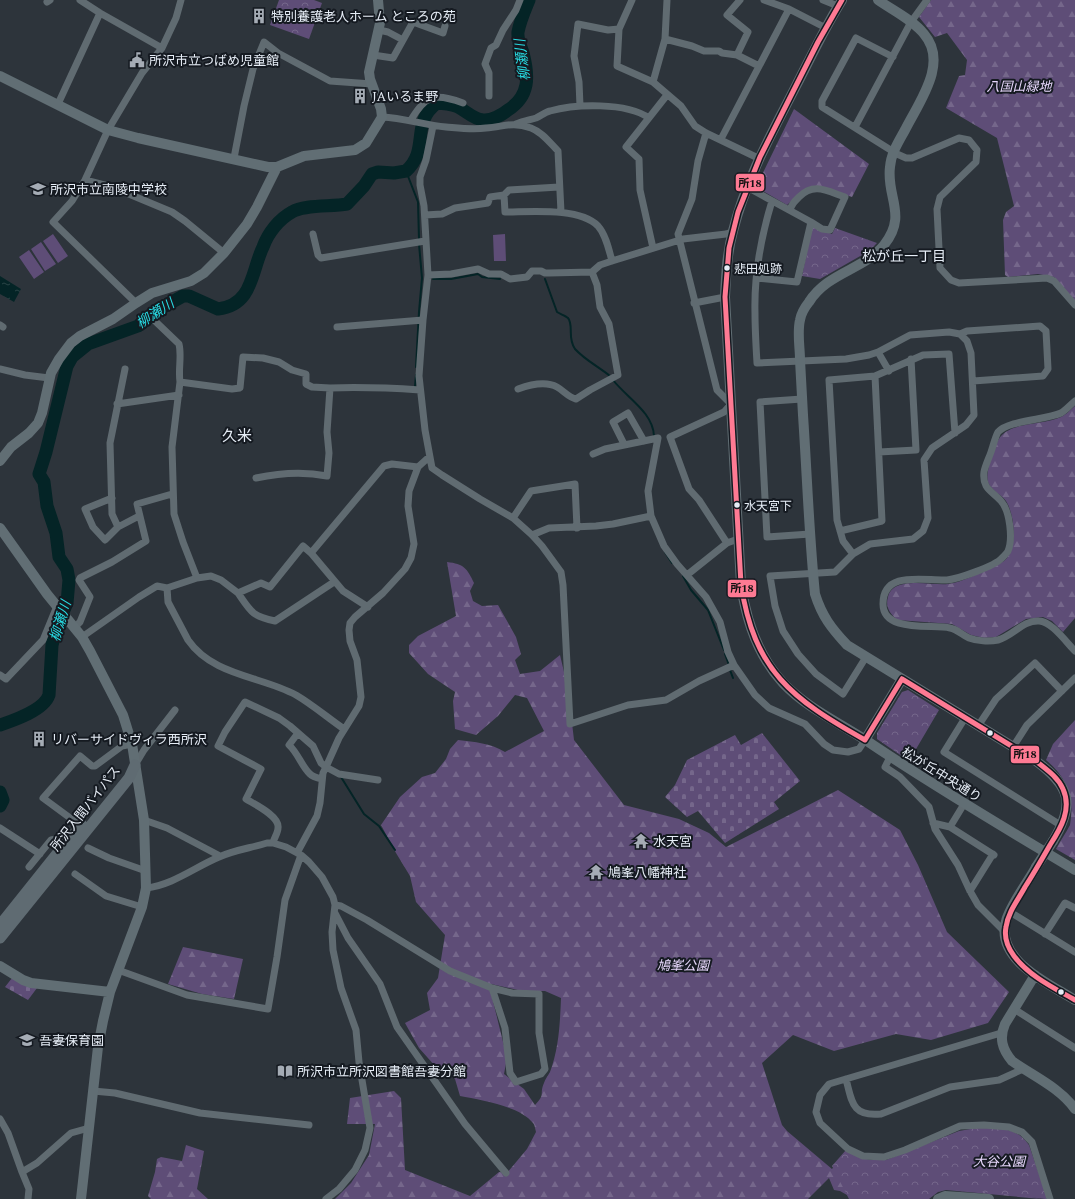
<svg xmlns="http://www.w3.org/2000/svg" width="1075" height="1199" viewBox="0 0 1075 1199" font-family="Spectral,'Noto Sans JP',serif">
  <style>
    .grass { fill: #5e4d77 }
    .forest { fill: url(#forest-firs); fill-rule: evenodd }
    .cemetery { fill: url(#cemetery-stones) }
    .park { fill: url(#park-crowns) }
    .water { fill: url(#water-ripples) }
    .lines { fill: none; stroke-linecap: round; stroke-linejoin: round }
    .stream { stroke: #042426; stroke-width: 2 }
    .river { stroke: #042426; stroke-width: 13 }
    .street { stroke: #606b71; stroke-width: 7 }
    .secondary { stroke: #616e74; stroke-width: 10 }
    .primary { stroke: #5f6b72; stroke-width: 11 }
    .secondary-bridge { stroke: #616e74; stroke-width: 10 }
    .bus-1-casing { stroke: #151a21; stroke-width: 8 }
    .bus-1 { stroke: #fe7a93; stroke-width: 5 }
    .bus-dot { fill: #e6edf6; stroke: #151a21; stroke-width: 1.5 }
    .labels { text-anchor: middle; stroke-width: 4; stroke-linejoin: round; paint-order: stroke }
    .bus-label { font-size: 12px; fill: #e6edf6; stroke: #151a21; text-anchor: start }
    .poi-label { font-size: 13px; fill: #e6edf6; stroke: #151a21; text-anchor: start }
    .park-label { font-size: 13px; font-style: italic; fill: #e7d7fc; stroke: #151a21 }
    .street-label { font-size: 13px; fill: #e6edf6; stroke: #151a21 }
    .water-label { font-size: 14px; font-style: italic; fill: #27dbe3; stroke: #151a21 }
    .neighbourhood-label { font-size: 14px; fill: #e6edf6; stroke: #151a21 }
    .quarter-label { font-size: 15px; fill: #e6edf6; stroke: #151a21 }
    .line-badge { stroke: #151a21; stroke-width: 1.5 }
    .pale-badge-label { font-size: 11px; text-anchor: middle; font-weight: bold; fill: #111 }
  </style>
  <defs>
    <pattern id="forest-firs" width="22" height="20" patternUnits="userSpaceOnUse"><rect width="22" height="20" fill="#5e4d77"/><path d="M5 1l3.5 6h-7zM16 11l3.5 6h-7z" fill="#75678b"/></pattern>
    <pattern id="cemetery-stones" width="16" height="16" patternUnits="userSpaceOnUse"><rect width="16" height="16" fill="#5e4d77"/><path d="M2 7V4a2 2 0 0 1 4 0v3zM10 15v-3a2 2 0 0 1 4 0v3z" fill="#75678b"/></pattern>
    <pattern id="park-crowns" width="20" height="18" patternUnits="userSpaceOnUse"><rect width="20" height="18" fill="#5e4d77"/><path d="M2 6a3 3 0 1 1 6 0M12 15a3 3 0 1 1 6 0" fill="none" stroke="#75678b"/></pattern>
    <pattern id="water-ripples" width="26" height="14" patternUnits="userSpaceOnUse"><rect width="26" height="14" fill="#042426"/><path d="M2 4q2-2 4 0t4 0M15 11q2-2 4 0t4 0" fill="none" stroke="#294446"/></pattern>
  </defs>
  <rect width="100%" height="100%" fill="#2d343b"/>
  <path class="grass" d="M53,234L68,256L58,263L43,241Z
    M505,234L506,261H494L493,235Z
    M41,242L56,264L45,271L31,249Z
    M29,250L44,272L34,279L19,257Z"/>
  <path class="forest" d="M931,0H1075V301L1054,277L1038,274L1008,277L1005,275L1003,220L1006,212L1014,206L997,138L946,108L959,76L965,75L967,60L947,33L935,37L919,17Z
    M794,109L869,164L852,197L819,186L806,188L787,205L756,187Z
    M1075,406V618L1063,632L1052,621L1043,617L1026,619L996,637L984,638L971,635L952,624L897,620C890,613 885,607 888,597C893,575 932,586 948,584C963,582 977,574 990,567C994,565 1000,564 1004,561C1018,550 1015,515 1006,501C1001,494 991,491 988,482C985,473 995,443 1001,436C1013,422 1045,425 1061,417C1066,415 1071,409 1075,406Z
    M447,562C464,564 467,568 474,583L470,591L473,601L482,606L498,605L516,637L521,654L515,660L520,674L540,671L560,655L568,689L574,740L624,805L679,819L709,833L726,847L838,790L900,830L918,865L947,932L1009,992L988,1023L931,1040L896,1034L834,1051L793,1035L762,1063L782,1125L787,1131L832,1169L846,1151L860,1159L1041,1199L946,1190L938,1192L929,1199H854L840,1191L834,1190L829,1178L808,1199H335L351,1183L369,1155L375,1124H347L350,1098L394,1091L401,1098L405,1170L470,1196L499,1172L507,1173L527,1149L536,1132C535,1129 535,1125 533,1123C520,1106 481,1100 460,1096L455,1079L436,1067L419,1048L405,1023L430,1010L427,993L438,978L445,935L416,902L410,876L396,853L381,825L400,797L422,777L435,773L446,759L450,749L458,740C475,742 490,743 505,752L544,731L527,698L515,695L498,716L476,735L455,729L453,701L455,692L428,674L409,653V645L418,636L456,616ZM491,984L522,991H545L561,998C560,1023 559,1048 550,1072C548,1076 545,1079 544,1083C539,1094 546,1094 535,1105L524,1089L504,1074L507,1058L490,989Z
    M1075,720V860L1056,849C1060,841 1066,833 1070,825C1075,796 1066,777 1046,760L1053,744Z
    M183,947L243,959L234,999L202,994L168,984Z
    M186,1145L204,1151L197,1189L208,1199H151L148,1196L155,1172L157,1159L161,1157L182,1161Z"/>
  <path class="cemetery" d="M762,733L800,781L774,802L779,809L725,843L698,811L687,817L665,797L675,785L687,760L735,735L741,745Z
    M12,978L37,988L28,1000L5,987Z"/>
  <path class="park" d="M279,0H314L322,3L309,39L270,25Z
    M812,227L832,234L835,228L877,243L869,251L820,279L802,276Z
    M908,690L939,710L909,761L877,739V733L902,692Z
    M982,1127C1002,1129 1016,1127 1029,1145L1047,1197L1046,1199L948,1188L938,1190L926,1199H849L832,1166L846,1150L861,1158L871,1160H886L959,1131Z"/>
  <path class="water" d="M0,276L21,289L14,302L0,294Z"/>
  <g class="lines">
    <path class="stream" d="M406,171L418,202L419,239
      M433,279H451L478,274L482,277L500,279
      M545,279L557,312C560,314 566,316 568,318C574,325 567,338 575,349C585,360 599,367 610,376
      M416,367L419,312L422,278L419,244
      M613,380C627,398 653,412 654,436
      M415,386L416,375
      M665,552L672,563
      M683,576L691,590L708,610L724,650
      M725,654L729,665
      M730,670L733,678
      M341,777L364,814L379,826L395,850"/>
    <path class="river" d="M0,725C15,720 44,710 49,695L52,645L57,626L67,603L69,580L67,569L59,557L56,533L47,506L44,482L39,474L46,452L67,366L72,357L88,344L138,326L163,307L183,296H189L218,309C253,305 251,272 263,247C268,233 279,219 292,212C305,204 331,207 347,204L364,186L372,174L378,172L394,173L406,171C430,150 410,123 437,103C444,104 452,104 458,107C466,111 473,119 483,120C491,121 502,115 508,110C530,96 529,76 523,53C521,46 517,39 518,32C520,21 525,10 529,0
      M0,792L3,800L0,806"/>
    <path class="street" d="M80,0L100,13L162,48
      M632,0L619,29L617,66L653,82L681,106L695,126L706,133L758,158
      M764,0L789,9L826,28
      M823,0L838,6
      M47,2L50,0
      M379,30L388,32L403,40
      M665,39L692,46L704,51H719L722,53L737,55L759,66
      M373,55L393,58L413,22L443,33L445,26
      M737,55L748,32L727,15L740,0
      M893,57L856,38L822,101V107L897,154L906,158H912L959,138L969,140L977,150L976,162L940,197L937,209L940,268L951,280L959,283L1047,278L1054,281L1075,305
      M653,82L665,39L667,0
      M489,96V73L485,64L491,48L496,45L503,30L516,10L520,0
      M58,104L100,13
      M580,106L579,82L574,56L578,24L608,30L619,29
      M382,117C404,118 424,125 446,127C458,128 473,130 486,128C504,127 511,121 531,128C542,132 550,143 558,151L561,212
      M411,120C426,94 436,93 463,103
      M516,124C523,121 529,120 536,118C541,116 545,112 550,111C575,104 626,102 649,118
      M433,126L426,160L420,177V185L424,206L428,275L423,320L419,376L425,430L432,468L442,475L480,499L513,518L532,535L542,546L561,572L563,585L570,724L628,705L666,700L699,681L734,665
      M855,127L911,22L927,0
      M706,133L698,161L692,199L678,234L717,390L731,404L724,412L670,437L689,489L699,500L727,543
      M721,139L789,9
      M234,158L244,106L253,69L264,42L278,53L330,81L372,84
      M85,180L112,187L172,212L185,221L224,253
      M747,187L811,222L797,282L757,278
      M504,195L505,212C530,212 579,207 598,226C606,235 609,250 612,261
      M772,201C761,237 754,276 755,313C755,330 756,346 757,363L846,359L869,355L878,352L910,335L949,332L960,334L967,341L971,353L974,415L966,425L932,448L924,460L928,518L923,531L913,539L870,544L853,554L835,572L770,576L775,606L783,631L798,654L816,674L843,694L866,657
      M790,210C792,204 794,202 799,197C814,182 827,191 845,197L830,230L822,229L811,222
      M425,215L442,214L455,208L488,203L490,197L504,195L509,190L559,187
      M313,234L318,255L321,258L425,241
      M653,248L640,190L639,159L626,147L667,95
      M428,275L451,274L478,269L489,274H501L510,279L527,277L532,271H541L545,273H549L592,272L600,265L612,261L683,239L726,234L732,232
      M136,303L53,222L72,201L85,180L108,130L142,73L162,48L176,18L181,0
      M694,303L725,297
      M155,321L179,344C182,356 178,369 180,382L172,447L174,514L183,542L197,578
      M0,325L3,327
      M337,327L423,320
      M960,334L967,331L1040,326L1046,331L1048,369L1043,376L973,381
      M878,352L889,371
      M0,369L25,375L49,378
      M180,382L232,389L240,388L243,357L263,358L279,362L292,370L306,374V384L312,387L330,388
      M518,389C529,385 546,381 557,387C564,391 568,397 576,399L590,390L618,375L609,324L600,307L597,285L592,272
      M802,399L760,402L767,537L810,534
      M1075,401C1071,404 1066,410 1061,413C1046,420 1009,420 998,432C995,437 993,447 991,452C989,458 985,466 984,472C982,489 992,491 1001,501C1010,511 1013,539 1008,551C1007,553 1004,556 1002,558C995,566 958,579 947,580C924,581 883,570 883,604C883,633 932,624 950,628C957,629 962,635 969,638C977,641 989,642 998,640C1013,636 1023,620 1039,621C1051,621 1066,642 1075,651
      M117,404L179,395
      M624,444L613,422L628,413L644,441
      M879,452L916,450L911,359
      M593,454L605,449L658,438L648,491L651,516L664,546L677,564L706,597L720,622L728,652L734,665L755,695L769,708L805,724L824,744L833,750L848,752L859,749L865,740
      M256,478C279,473 303,471 327,476L329,453L327,432L330,388C360,387 390,388 420,390
      M112,498L85,509L93,527L105,540L118,527L139,516
      M513,518L531,491L575,484L577,528
      M118,527L112,514L110,443L125,369
      M840,531L882,521L875,376
      M532,535L549,528L596,526L613,524L651,516
      M311,553L343,591L368,607
      M853,554L843,541L837,520L829,380L875,376L923,355L949,354L955,433
      M687,575L727,543L738,539
      M167,588L168,602L188,640C213,676 261,676 296,695C313,705 328,718 344,729
      M238,593C251,612 252,616 275,621L334,582
      M74,628L80,622L90,597L79,580L80,578L112,562L146,541L137,504L172,494
      M82,637L139,597L157,586L167,588L197,578L211,576L221,580L238,593L261,583L270,587L303,546L311,553L384,466L392,464L418,467
      M0,675L6,679L43,640L57,606
      M965,718L944,752L1062,826
      M978,726L996,699L1035,663L1062,691
      M298,733L289,745C298,753 302,767 310,774C313,777 318,778 322,779
      M1013,747L1027,725L1075,678
      M890,757L885,767L900,777L929,807L935,829L958,865L970,891L978,905L1004,931
      M135,765L144,750L175,710
      M144,820L167,828L220,856
      M933,823L950,827L994,855
      M81,826L43,798L80,756L92,766H95L122,746L132,744
      M950,827L964,804
      M0,828L40,854
      M273,843C274,838 278,833 278,828C280,816 254,804 246,799L261,769L218,746L225,732L245,702L279,718L290,726L313,746L321,763L326,767L339,774L378,780
      M88,848L109,858L146,871
      M297,853L317,816L320,803L323,773L326,767L339,738L359,706L361,697L357,660L350,641L349,630L350,623L355,617L383,593L405,569L411,558L414,544L408,506L409,491L418,467L429,457
      M29,867L51,840L56,839L64,845
      M75,874L106,896L142,907
      M146,888C173,885 195,867 219,857C234,850 251,848 267,843H273L286,847L301,855L309,862L322,877L333,897L335,905L332,932L333,950L341,988L356,1030L359,1062L370,1128L365,1150L355,1170L339,1189L326,1199
      M970,891L993,854
      M335,905L341,906L367,920L450,971L492,988L505,1028L510,1073L516,1082L541,1074L545,1069L539,1033V994L512,993L492,988
      M1010,912L1075,952
      M335,913L348,938L380,984L397,1027L465,1124L506,1173
      M1045,934L1065,903L1075,908
      M118,970L187,995L268,1009L277,957L285,900L301,855
      M1014,1009L1075,1048
      M1001,1033L829,1084L820,1095L816,1112L820,1123L848,1149L863,1156L884,1157L905,1150L960,1126L984,1125L1009,1127L1022,1132L1032,1142L1050,1199
      M846,1079C852,1102 852,1117 881,1114L950,1087L999,1080L1023,1069
      M93,1091L115,1093L200,1113L309,1125
      M0,1119L8,1133L22,1172
      M28,1199L29,1189L22,1172L37,1163L71,1133L89,1128"/>
    <path class="secondary" d="M842,0C825,27 811,57 796,86C772,133 746,179 733,231C727,253 726,275 725,297L741,584C746,620 758,656 783,683C807,708 838,722 867,741C935,787 1005,828 1075,870
      M878,0C892,10 913,20 924,34C949,63 919,102 905,130C899,141 891,153 890,167C886,197 908,215 884,245C864,270 828,272 809,302C805,307 801,314 800,320C797,333 800,347 800,360C801,379 802,397 803,415C807,474 809,535 815,594C822,616 831,628 847,645L1036,761C1071,787 1075,804 1053,841
      M0,76L108,130L138,138L268,167H277L257,207L247,224L224,253L204,273L191,281L152,293L136,303L113,319L80,336L71,343L59,359L51,373L42,413L38,423L29,433L11,447L0,461
      M277,167L304,156L355,150L366,143L382,117L381,109L370,79L369,72L380,23L378,0
      M0,528L47,594L82,637L90,651L123,715L132,744L144,820L146,888L142,907L110,992L103,1021L98,1047L81,1199
      M865,740L902,679
      M1036,867C1028,882 1010,905 1006,921C995,960 1048,983 1075,1000
      M0,966L23,980L31,983L110,992
      M1035,975L1005,1024C999,1038 1002,1049 1012,1061C1033,1076 1059,1087 1075,1109
      M938,1199L945,1196L989,1199"/>
    <path class="primary" d="M0,925L64,845L82,825
      M0,938L129,778L135,765"/>
    <path class="secondary-bridge" d="M1036,867L1053,841"/>
    <g class="bus-1-casing">
      <path id="bus-1" d="M842,0L818,42L760,157L738,212L729,248L725,297L741,584C754,671 792,699 865,740
        M902,679L1036,761C1046,769 1058,777 1063,789C1072,809 1061,828 1050,845C1042,859 1034,873 1025,887C1018,900 1008,912 1006,927C1004,937 1008,948 1014,956C1029,976 1054,988 1075,1000
        M865,740L902,679"/>
    </g>
    <use href="#bus-1" class="bus-1"/>
  </g>
  <defs>
    <g id="building-bare" transform="scale(1.2)"><path d="M-4-6H4V6H1V3H-1V6H-4ZM-2.5-4.3h1.7v1.8h-1.7ZM.8-4.3h1.7v1.8H.8ZM-2.5-1h1.7V.8h-1.7ZM.8-1h1.7V.8H.8Z" fill="#a5acb5" stroke="#151a21" stroke-width="2.5" paint-order="stroke"/></g>
    <g id="civic-bare" transform="scale(1.2)"><path d="M-.6-6.5H3V-4.5H.6V-3L4-1V1h2V6H-6V1h2V-1L-.6-3ZM-1.2 2.5V6h2.4V2.5Z" fill="#a5acb5" stroke="#151a21" stroke-width="2.5" paint-order="stroke"/></g>
    <g id="school-bare" transform="scale(1.2)"><path d="M0-5L7-2L0 1L-7-2ZM-4 1L0 2.5L4 1V4Q0 6-4 4Z" fill="#a5acb5" stroke="#151a21" stroke-width="2.5" paint-order="stroke"/></g>
    <g id="temple-bare" transform="scale(1.2)"><path d="M0-6L5-2H3V0L6.5 2.5H4V6H1.5V3h-3V6H-4V2.5H-6.5L-3 0V-2H-5Z" fill="#a5acb5" stroke="#151a21" stroke-width="2.5" paint-order="stroke"/></g>
    <g id="library-bare" transform="scale(1.2)"><path d="M-6-4Q-3-5.5-.7-3.5V5Q-3 3-6 4ZM6-4Q3-5.5 .7-3.5V5Q3 3 6 4Z" fill="#a5acb5" stroke="#151a21" stroke-width="2.5" paint-order="stroke"/></g>
  </defs>
  <g fill-rule="evenodd">
    <use href="#building-bare" x="259" y="16"/>
    <use href="#civic-bare" x="137" y="60"/>
    <use href="#building-bare" x="360" y="96"/>
    <use href="#school-bare" x="38" y="189"/>
    <use href="#building-bare" x="39" y="739"/>
    <use href="#temple-bare" x="641" y="841"/>
    <use href="#temple-bare" x="596" y="872"/>
    <use href="#school-bare" x="27" y="1040"/>
    <use href="#library-bare" x="285" y="1071"/>
  </g>
  <g class="bus-dot">
    <circle cx="727" cy="268" r="3.5"/>
    <circle cx="737" cy="505" r="3.5"/>
    <circle cx="990" cy="733" r="3.5"/>
    <circle cx="1061" cy="992" r="3.5"/>
  </g>
  <g class="labels">
    <g class="bus-label">
      <text x="734" y="273">悲田処跡</text>
      <text x="744" y="510">水天宮下</text>
    </g>
    <g class="poi-label">
      <text x="271" y="21">特別養護老人ホーム ところの苑</text>
      <text x="149" y="65">所沢市立つばめ児童館</text>
      <text x="372" y="101">JAいるま野</text>
      <text x="50" y="194">所沢市立南陵中学校</text>
      <text x="51" y="744">リバーサイドヴィラ西所沢</text>
      <text x="653" y="846">水天宮</text>
      <text x="608" y="877">鳩峯八幡神社</text>
      <text x="39" y="1045">吾妻保育園</text>
      <text x="297" y="1076">所沢市立所沢図書館吾妻分館</text>
    </g>
    <g class="park-label">
      <text x="1019" y="91">八国山緑地</text>
      <text x="683" y="970">鳩峯公園</text>
      <text x="999" y="1166">大谷公園</text>
    </g>
    <g class="street-label">
      <text transform="translate(942 774) rotate(32)" y="5">松が丘中央通り</text>
      <text transform="translate(85 808) rotate(-52)" y="5">所沢入間バイパス</text>
    </g>
    <g class="water-label">
      <text transform="translate(522 60) rotate(-97)" y="5">柳瀬川</text>
      <text transform="translate(155 313) rotate(-33)" y="5">柳瀬川</text>
      <text transform="translate(60 621) rotate(-73)" y="5">柳瀬川</text>
    </g>
    <g class="neighbourhood-label">
      <text x="904" y="261">松が丘一丁目</text>
    </g>
    <g class="quarter-label">
      <text x="237" y="441">久米</text>
    </g>
  </g>
  <g class="line-badge">
    <rect x="735" y="173" width="30" height="19" rx="4" fill="#fe7a93"/>
    <rect x="727" y="579" width="30" height="19" rx="4" fill="#fe7a93"/>
    <rect x="1010" y="745" width="30" height="19" rx="4" fill="#fe7a93"/>
  </g>
  <g class="pale-badge-label">
    <text x="750" y="187">所18</text>
    <text x="742" y="592">所18</text>
    <text x="1025" y="758">所18</text>
  </g>
</svg>
